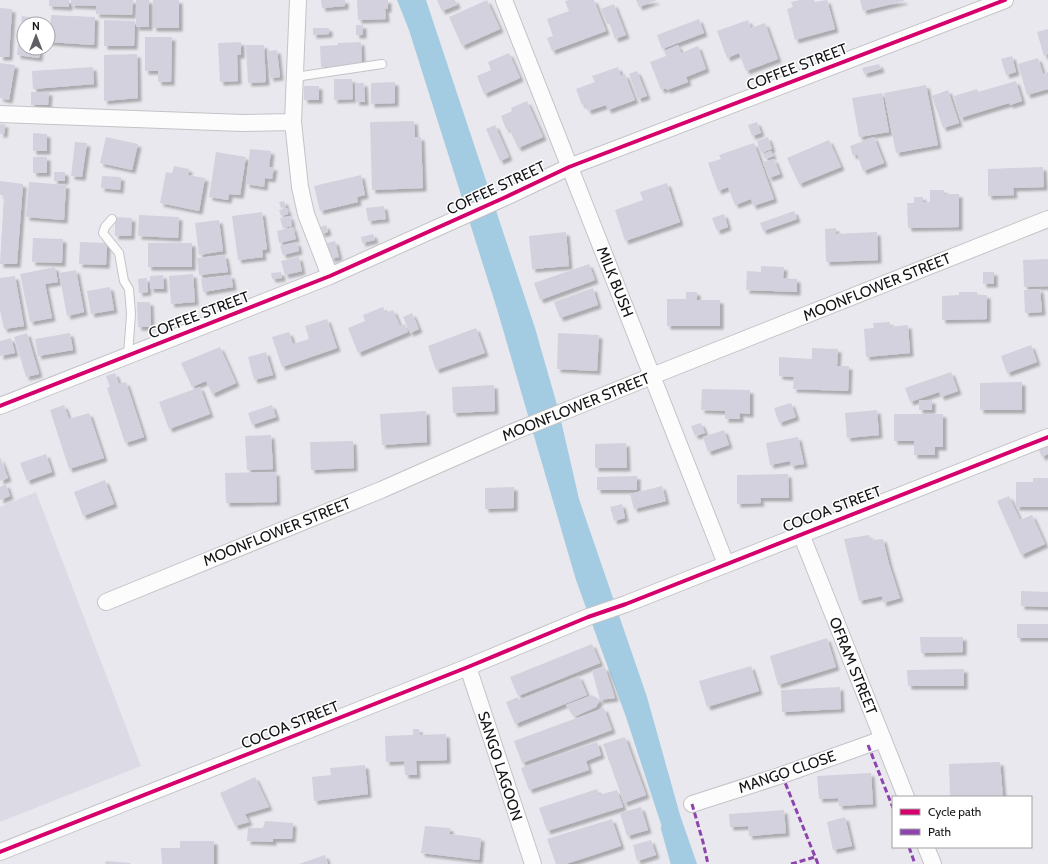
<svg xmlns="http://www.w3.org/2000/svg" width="1048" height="864" viewBox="0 0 1048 864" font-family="Cabin,sans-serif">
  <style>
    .built { fill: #dcdae5 }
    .water { fill: #a3cbe1 }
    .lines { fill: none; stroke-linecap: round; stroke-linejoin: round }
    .stream { stroke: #a3cbe1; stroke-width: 4.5 }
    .building { fill: #d2d1dd; filter: url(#shadow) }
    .service-casing { stroke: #c4c3c7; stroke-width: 10 }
    .minor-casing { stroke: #c4c3c7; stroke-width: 18 }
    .service { stroke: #fcfcfc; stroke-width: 8 }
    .minor { stroke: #fcfcfc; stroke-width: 16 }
    .quiet { stroke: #8e44ad; stroke-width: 3; stroke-dasharray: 6 3; stroke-linecap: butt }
    .cycleway-casing { stroke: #fff; stroke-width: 6 }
    .cycleway { stroke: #d6006c; stroke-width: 4 }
    .labels { text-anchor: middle; stroke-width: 3; stroke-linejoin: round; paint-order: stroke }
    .street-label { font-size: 15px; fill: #151518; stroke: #fff }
  </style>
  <defs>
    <filter id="shadow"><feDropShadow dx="3.5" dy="3.5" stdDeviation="1" flood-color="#0004"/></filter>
  </defs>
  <rect width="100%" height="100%" fill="#e9e8ee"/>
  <path class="built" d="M36,492L141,766L0,822V507Z"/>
  <path class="water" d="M397,0H426L535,328L559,412L579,499L647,697L680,815L697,864H674L626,717L576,580L497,309L409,30Z"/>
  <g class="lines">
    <path class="stream" d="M663,828L673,864"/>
  </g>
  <path class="building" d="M49,0H69V7L49,6Z
    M71,0H133L132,15L96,14V6L71,5Z
    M136,0H149V27H136Z
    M153,0H179V28H153Z
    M321,0H345V6L322,8Z
    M357,0H388V9H385L386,19L358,20Z
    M437,0H455L457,5L442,11Z
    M487,0L500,29L462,46L449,17Z
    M569,0H594L606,31L552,51L547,38L553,36L547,19L569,11L565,1Z
    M636,0H657L639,7Z
    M800,0H814L815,2L827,0L835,29L795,40L787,9L793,7L791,2Z
    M860,0H904V1L863,11Z
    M614,4L626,35L615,39L608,19L605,20L601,9Z
    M0,8L12,9L9,57H0Z
    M51,15L95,17L94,45L49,42Z
    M22,16L44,19L43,24H24V48H40L39,58L17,55Z
    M699,19L704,33L662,49L657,35Z
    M104,20L135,21L134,46H104Z
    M748,20L751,28L765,23L778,59L746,71L739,53L727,58L717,31Z
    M356,25H363V35H356Z
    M313,28H329V34L313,35Z
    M1048,29V54L1044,56L1037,32Z
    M145,37H172L171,82H158V71H145Z
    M241,42V55H237L238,81L220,82L218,43Z
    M361,42L362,66L321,67L320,46L338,45V43Z
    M246,45H264L266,82L248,83Z
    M678,45L681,53L698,46L706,69L686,77L688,82L667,90L666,88L661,90L650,62L666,56L664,51Z
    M277,50L280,77L270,78L267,51Z
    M509,53L520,78L484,94L477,76L491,70L488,62Z
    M137,54L138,98L104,101V55Z
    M1012,56L1016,72L1006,75L1001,59Z
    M1038,58L1043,74L1048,72V89L1027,95L1018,64Z
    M0,63L15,65L9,100L0,98Z
    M879,64L881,69L864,74L862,68Z
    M93,67L94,84L33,89L32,71Z
    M618,67L621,76L625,74L635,100L608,110L606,105L588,111L585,104L582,105L576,89L595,82L592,76Z
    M637,71L647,96L638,99L629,74Z
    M334,79H352L353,99L334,100Z
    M1016,81L1022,101L1010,105L1009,103L960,118L954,96L977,89L978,92Z
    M395,82V103L371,104V83Z
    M355,83H364L365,102H356Z
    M926,85L938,145L896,153L884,93Z
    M304,86H319V100H304Z
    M948,90L959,123L943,128L932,96Z
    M31,92H49L48,105H31Z
    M882,93L889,132L859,137L852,98Z
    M527,101L543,137L518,148L509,128L506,129L501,116L512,111L511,108Z
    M414,121L415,137H421L423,188L372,190L370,122Z
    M757,122L761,133L752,136L748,125Z
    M0,124H5L4,134H0Z
    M495,125L509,157L500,161L486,129Z
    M33,133L47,134V151H33Z
    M106,137L138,144L132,170L100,163Z
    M768,137L772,149L761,153L757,141Z
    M874,137L884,163L863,171L857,154L853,156L850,146Z
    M829,140L841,167L799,184L787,158Z
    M75,142L87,143L82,177L71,176Z
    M754,143L774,199L753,206L751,199L735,205L728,187L718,191L708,163L721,159L719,155Z
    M250,149L271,151L269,167H274L272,179L265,178L264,187L246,184Z
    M771,151L773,156L765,159L763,154Z
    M216,152L246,157L240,195L229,194L228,200L209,197Z
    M33,157H47V173H33Z
    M774,159L780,174L769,178L763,162Z
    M174,166L189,169L188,175L205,178L199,211L160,203L166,172L172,173Z
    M1043,167L1044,187L1013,188L1014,195L988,196V169Z
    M54,172H65V181H54Z
    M361,175L365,195L357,197L358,202L320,211L314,186Z
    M102,176L121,177L120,190L101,188Z
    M0,181L23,184L17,264H0L4,195H0Z
    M29,182L66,185L64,220L26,217Z
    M667,183L680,222L625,241L615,210L643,200L640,192Z
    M930,190H944V194H959V227L908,228L907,203H914V197H923V202H930Z
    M284,201L286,207L281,208L279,202Z
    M384,206L386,219L368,221L366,208Z
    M287,208L288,214L281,216L279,210Z
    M794,211L797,219L763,231L760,223Z
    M262,212L267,249L262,250L263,257L238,260L232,216Z
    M724,214L728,227L717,231L712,218Z
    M139,215L179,217L178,238L138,236Z
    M290,216L292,226L283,228L280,218Z
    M115,217L132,218L131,236H115Z
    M219,220L223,251L199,255L195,223Z
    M326,225L328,232L321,234L320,227Z
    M293,227L296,239L279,243L277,231Z
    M836,228V234L877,232L878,260L826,262L825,229Z
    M566,232L569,266L532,269L529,236Z
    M373,234L375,240L362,243L361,237Z
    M33,238L63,239L62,263L32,262Z
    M335,241L339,257L331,259L327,243Z
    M80,242L107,243L106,265L79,264Z
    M297,242L299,251L283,255L280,246Z
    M148,243H192V267H148Z
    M225,255L228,272L199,275L197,258Z
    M299,257L302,271L285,275L281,261Z
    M1048,259V286L1024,287L1023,260Z
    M589,264L595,280L540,300L534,283Z
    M761,266L784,267L783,278L797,279V292L746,290L747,271L761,272Z
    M55,267L58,282L45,284L52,318L30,322L20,274Z
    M76,270L84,312L67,316L59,273Z
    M281,272L282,278L272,279L271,273Z
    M983,272H994V284H983Z
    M193,274L195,302L171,304L169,276Z
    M163,275L164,289H150V276Z
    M231,275L233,287L203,292L201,279Z
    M15,276L24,326L4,329L0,310V278Z
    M147,278L148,292L139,293L138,279Z
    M110,287L114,310L91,314L87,291Z
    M593,288L598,305L560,318L554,302Z
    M1040,289L1042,312L1025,313L1024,290Z
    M686,292H697V300H720V326H667V299H686Z
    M959,292H977V295H987V319L942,320V296L959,295Z
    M137,302H150L151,327H138Z
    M383,307L385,313L393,310L400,326L405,324L408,332L358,353L348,328L365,321L363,315Z
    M412,313L419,329L410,333L403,317Z
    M327,319L337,348L282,367L272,337L289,332L293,344L309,339L305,326Z
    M890,322V327L908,325L910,353L866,357L864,329L874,328L873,323Z
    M476,328L485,353L436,370L428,346Z
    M27,333L39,374L26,377L14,337Z
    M70,333L73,350L38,356L35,339Z
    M558,333L599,335L597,371L557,369Z
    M11,338L15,353L0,356V341Z
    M1031,345L1037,362L1007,373L1001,356Z
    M220,347L236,383L212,394L206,381L192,387L181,363Z
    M812,348L838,349L837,366H849L848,391L793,389L794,377L779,376V357L812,359Z
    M266,352L273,375L254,380L248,357Z
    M951,372L958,391L941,397L939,392L910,402L905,388Z
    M115,373L119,384L126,382L144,437L125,443L107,388L110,387L106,376Z
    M1022,382V410H980V383Z
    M494,385L495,411L453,413L452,387Z
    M200,387L210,414L169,429L159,402Z
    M702,389L750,390V414L740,413V419H725V411L701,410Z
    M919,400H932V410H919Z
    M791,403L796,417L779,423L774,408Z
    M64,405L69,419L89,413L104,458L69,469L50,410Z
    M272,405L276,417L252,425L248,413Z
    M877,410L879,435L847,438L845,413Z
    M426,411L427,442L382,445L380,414Z
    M894,414H943V447H935V455H914V441H894Z
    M701,423L705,433L695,436L691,426Z
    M724,430L729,445L708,452L703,437Z
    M271,435L273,469L247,470L245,436Z
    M798,437L804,464L791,466L790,461L770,465L766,443Z
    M353,441L354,468L311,470L310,442Z
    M626,443L627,468H595V444Z
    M1048,443V454L1042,457L1038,448Z
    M46,454L52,472L27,481L20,463Z
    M0,457L8,478L0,481Z
    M276,472L277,502L226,503L225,473Z
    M788,474L789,498H760L761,503L737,504V475Z
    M637,476V490H597V477Z
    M1033,478H1048V507H1016V482H1033Z
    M105,480L114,504L83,516L74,492Z
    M6,484L10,496L0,500V487Z
    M662,486L666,501L634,509L630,494Z
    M514,487V508L485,509V488Z
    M1009,496L1020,520L1032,515L1045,544L1021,555L997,501Z
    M622,504L625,518L614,521L610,507Z
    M869,535L871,540L883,539L889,564L900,598L883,603L882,596L859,601L844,539Z
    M1021,591L1048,592V607L1021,606Z
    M1017,624H1048V638H1017Z
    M920,637H963V652L921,653Z
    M827,638L836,667L778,685L770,656Z
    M592,644L600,663L518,696L510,677Z
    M751,666L759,691L707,707L699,681Z
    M605,667L615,698L600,700L596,707L574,717L566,705L592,695L600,700L592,671Z
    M964,669V686H908L907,670Z
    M579,676L587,695L515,724L506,702L518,697L519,700Z
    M840,687L841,709L782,712L781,690Z
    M604,708L612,730L522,763L514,741Z
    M413,729H419L420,735L446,734L447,760L416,761L417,775H405L404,761L386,762L385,736L413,735Z
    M625,737L646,795L624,803L603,744Z
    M597,742L601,755L586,761L589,770L529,790L521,768Z
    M1000,762L1003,797H950L949,764Z
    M365,765L368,794L314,801L312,777L331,775L330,768Z
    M871,773L873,804L839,806L838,798L819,799L817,776Z
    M255,777L269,807L245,814L249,822L235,826L220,793Z
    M597,789L599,795L617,790L623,807L547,831L539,808Z
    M641,807L648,830L627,836L620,813Z
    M784,810L786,833L749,836L748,826L730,827L729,814Z
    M845,817L852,846L833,850L827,822Z
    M612,819L621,846L566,864H556L547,839Z
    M265,821L293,823L292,839H273V842L247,841L248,828H263Z
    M425,826L450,828V834L481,838L479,860L421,853Z
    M651,840L656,855L637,861L633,845Z
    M180,841H214V864H162L161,848H180Z
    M325,855L328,864H299Z
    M106,861L130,863V864H105Z"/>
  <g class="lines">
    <g class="service-casing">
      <path id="service" d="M295,77L382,64
        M112,219L105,227L103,233L119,253L124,281L129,289L131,314L128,355"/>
    </g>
    <g class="minor-casing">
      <path id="minor" d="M504,0L726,564
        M0,114L243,123L293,122L298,0
        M293,122L300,187L306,214L330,276
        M0,406L330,276L508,196L569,167L1005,0
        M801,534L906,797
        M106,602L381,490L508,434L652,376L1048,219
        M468,667L533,864
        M692,804L782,775L883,739
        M926,847L933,864
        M0,852L468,667L588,617L626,604L1048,437"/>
    </g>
    <use href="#service" class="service"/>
    <use href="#minor" class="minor"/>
    <path class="quiet" d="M868,745L893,808
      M782,775L818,864
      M692,804L703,842L708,864
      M909,847L915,864
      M791,864L815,857"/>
    <g class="cycleway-casing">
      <path id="cycleway" d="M0,406L330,276L508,196L569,167L1005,0
        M0,852L468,667L588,617L626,604L1048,437"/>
    </g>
    <use href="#cycleway" class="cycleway"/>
  </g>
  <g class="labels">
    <g class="street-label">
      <text transform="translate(797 67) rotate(-21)" y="5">COFFEE STREET</text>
      <text transform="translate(496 188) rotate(-25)" y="5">COFFEE STREET</text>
      <text transform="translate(615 282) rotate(68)" y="5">MILK BUSH</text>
      <text transform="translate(877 287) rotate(-22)" y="5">MOONFLOWER STREET</text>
      <text transform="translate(199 315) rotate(-21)" y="5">COFFEE STREET</text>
      <text transform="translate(576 407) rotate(-22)" y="5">MOONFLOWER STREET</text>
      <text transform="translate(832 509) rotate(-21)" y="5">COCOA STREET</text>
      <text transform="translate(277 532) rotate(-22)" y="5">MOONFLOWER STREET</text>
      <text transform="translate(853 666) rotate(68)" y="5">OFRAM STREET</text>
      <text transform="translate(290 725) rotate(-22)" y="5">COCOA STREET</text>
      <text transform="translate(500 766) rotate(72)" y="5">SANGO LAGOON</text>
      <text transform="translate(787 772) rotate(-19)" y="5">MANGO CLOSE</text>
    </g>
  </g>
  <rect x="892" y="796" width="140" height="52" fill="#ffffff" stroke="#a1a1a3"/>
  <rect x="900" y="809" width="20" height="6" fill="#d6006c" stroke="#a1a1a3"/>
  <text x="928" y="816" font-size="12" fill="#151518">Cycle path</text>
  <rect x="900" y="829" width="20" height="6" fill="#8e44ad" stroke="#a1a1a3"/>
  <text x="928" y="836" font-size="12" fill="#151518">Path</text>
  <g transform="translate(36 36)"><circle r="19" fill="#ffffff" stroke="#a1a1a3"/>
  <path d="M0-3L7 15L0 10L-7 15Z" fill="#5f5f63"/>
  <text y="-6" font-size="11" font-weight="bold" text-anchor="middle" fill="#151518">N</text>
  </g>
</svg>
